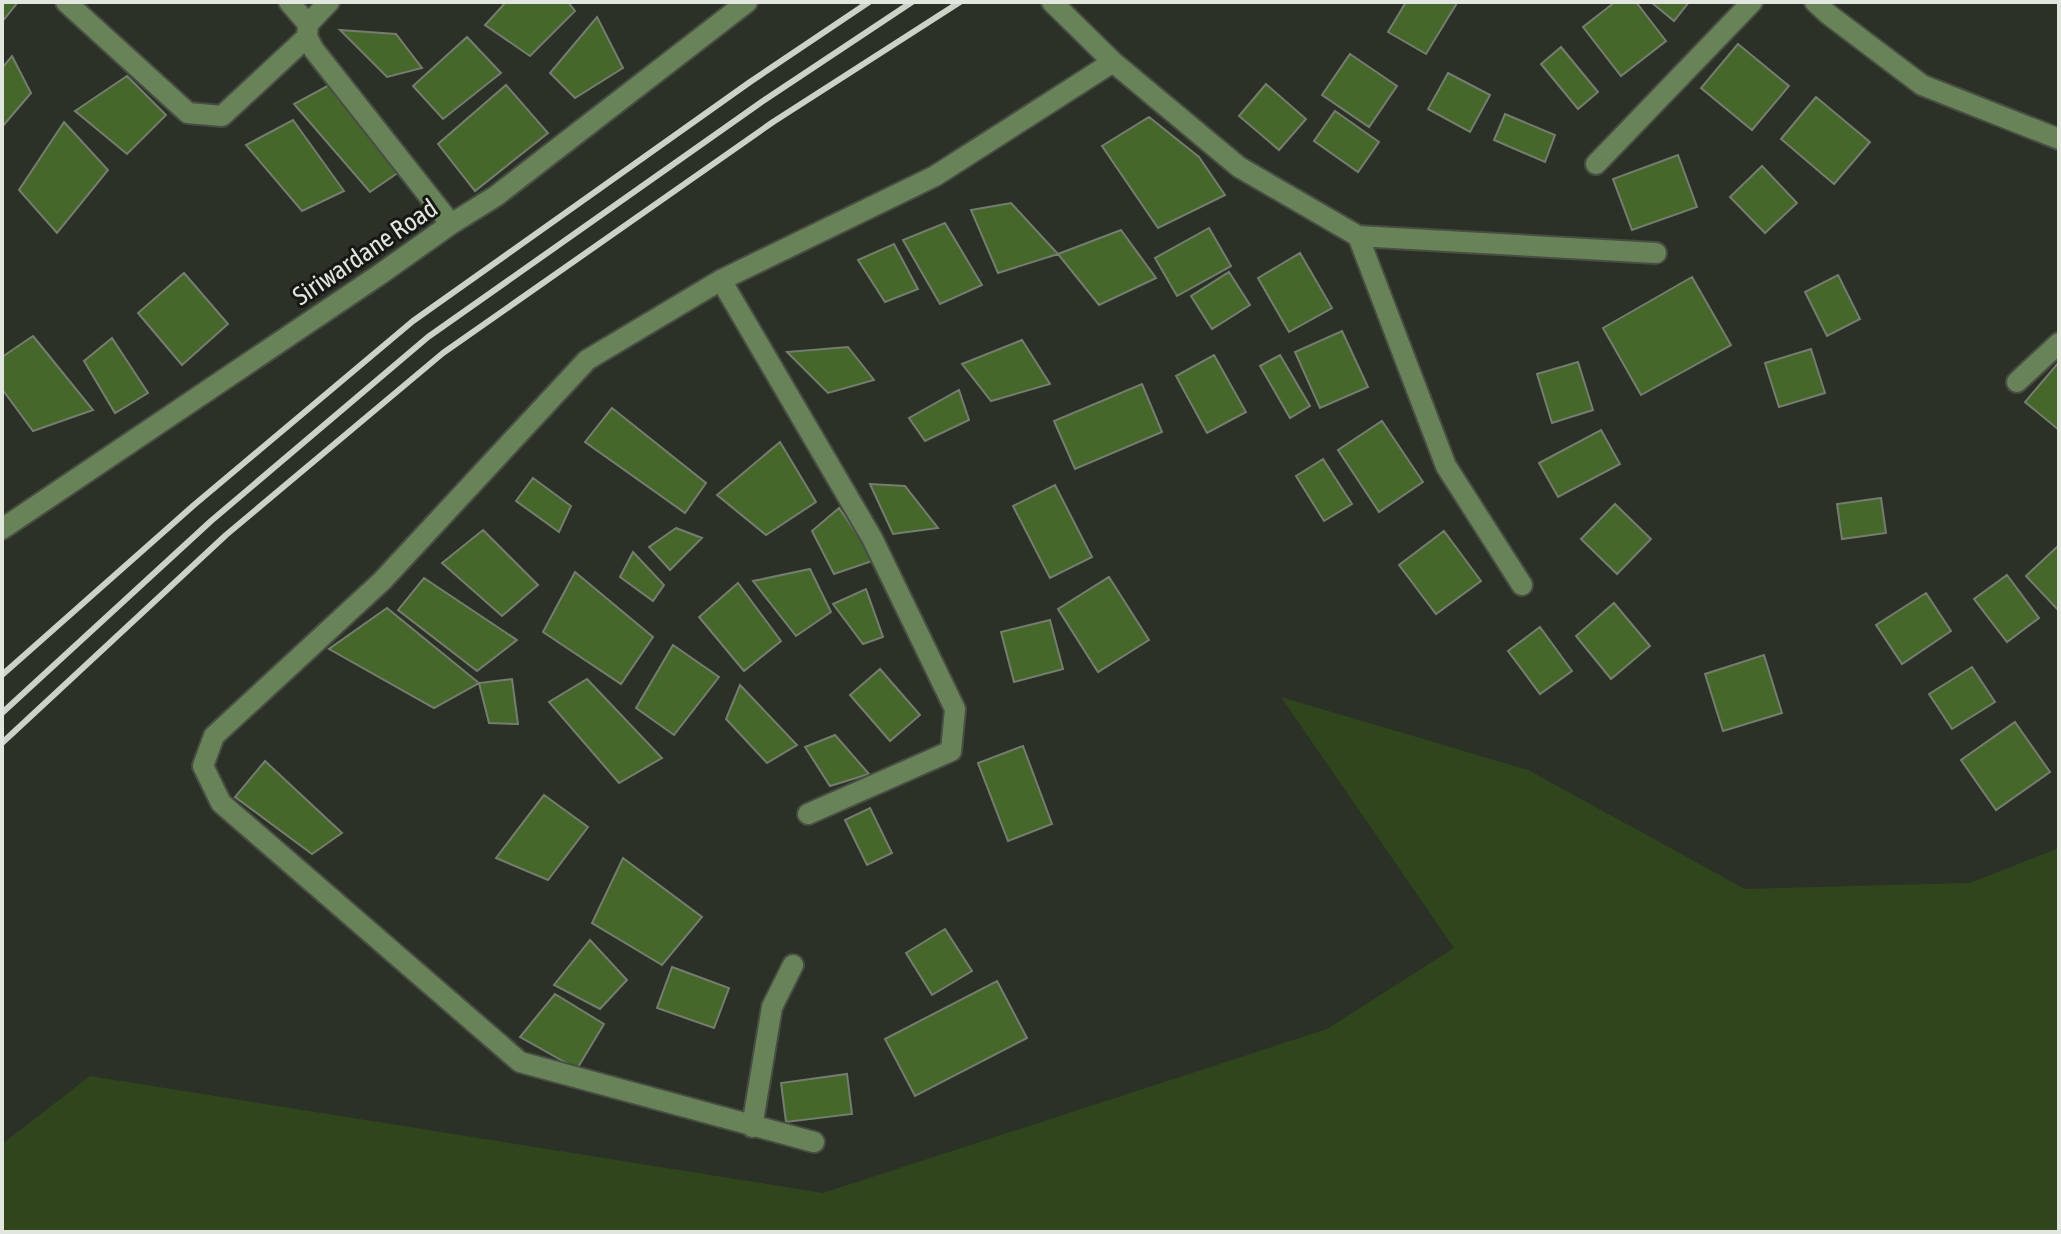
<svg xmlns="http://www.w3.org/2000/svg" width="2061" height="1234" viewBox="0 0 2061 1234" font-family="'Asap Condensed',sans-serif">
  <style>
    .green { fill: #2f461c }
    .building { fill: #456729; stroke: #757d70; stroke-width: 2 }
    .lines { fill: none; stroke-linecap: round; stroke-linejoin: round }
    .minor-casing { stroke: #484e44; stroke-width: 24 }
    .minor { stroke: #698358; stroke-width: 20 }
    .rail { stroke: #ccd1c9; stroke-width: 6 }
    .labels { text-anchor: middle; stroke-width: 6; stroke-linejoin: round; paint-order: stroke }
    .street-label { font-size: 26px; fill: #e1e6df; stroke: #151813 }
  </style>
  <rect width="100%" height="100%" fill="#2b3126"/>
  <path class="green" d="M1281,697L1528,770L1745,889L1970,883L2059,848V1232H2V1144L90,1076L823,1193L1327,1029L1454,948Z"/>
  <path class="building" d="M2,2H18L2,22Z
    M506,2H568L575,11L530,56L485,25Z
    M1406,2L1457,3L1426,54L1388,32Z
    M1615,2H1636L1666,41L1621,76L1583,27Z
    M1651,2H1689L1674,21Z
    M597,17L623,68L575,98L550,73Z
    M340,30L396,34L422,68L387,77Z
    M467,37L501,73L443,119L413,86Z
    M1738,44L1789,86L1752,130L1701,88Z
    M1561,47L1598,92L1578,109L1541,64Z
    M1350,54L1397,86L1369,127L1322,95Z
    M12,56L31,93L2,127V68Z
    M1448,73L1490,95L1470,132L1428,109Z
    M127,76L166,115L127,154L75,111Z
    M331,84L399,172L370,192L294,104Z
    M1266,84L1306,119L1279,150L1239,116Z
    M506,85L548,133L475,191L438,144Z
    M1816,97L1870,142L1834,184L1781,139Z
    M1335,111L1379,142L1358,172L1314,141Z
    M1505,114L1555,135L1545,162L1494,140Z
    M1149,117L1199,157L1225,195L1158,228L1102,146Z
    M293,120L344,191L302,211L246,145Z
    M64,122L108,170L57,233L19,190Z
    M1678,155L1697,207L1632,230L1613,179Z
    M1762,166L1797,203L1765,233L1730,197Z
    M1011,203L1058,254L998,273L971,210Z
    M945,223L982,285L940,304L903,240Z
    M1209,228L1231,266L1177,296L1155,258Z
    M1121,230L1156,278L1099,305L1058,254Z
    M894,244L918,289L885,302L858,260Z
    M1300,253L1332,308L1289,332L1258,278Z
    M1229,272L1250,305L1212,329L1191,296Z
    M184,273L228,324L182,365L138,313Z
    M1838,275L1860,319L1827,336L1805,292Z
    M1692,277L1731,345L1641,395L1603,328Z
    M1342,331L1368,387L1320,408L1295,352Z
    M33,336L93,410L33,431L2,389V357Z
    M112,338L148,393L115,413L84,361Z
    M1022,340L1050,384L991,401L962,364Z
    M848,347L874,380L828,393L787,352Z
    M1811,349L1825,393L1779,407L1765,363Z
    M1214,355L1246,412L1207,433L1176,376Z
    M1280,355L1310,406L1290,418L1260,366Z
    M1578,362L1593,410L1552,423L1537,374Z
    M2059,362V430L2025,402Z
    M1142,384L1162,432L1075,469L1054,421Z
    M959,390L969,420L925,441L909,418Z
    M612,408L706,483L685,513L585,442Z
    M1382,421L1423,482L1379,512L1338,450Z
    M1601,430L1620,464L1558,497L1539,463Z
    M780,442L816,502L766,535L717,495Z
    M1323,459L1352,504L1324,521L1296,476Z
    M533,478L571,506L559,532L516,501Z
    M870,484L905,486L938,528L893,534Z
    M1055,485L1092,557L1050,578L1013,506Z
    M1881,498L1886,533L1842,539L1837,504Z
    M1615,504L1651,539L1617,574L1581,539Z
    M839,508L875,560L834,574L812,531Z
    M676,528L702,538L670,570L649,547Z
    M483,530L538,585L502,616L442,563Z
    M1444,531L1481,581L1436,614L1399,565Z
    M2059,545V611L2026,576Z
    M633,552L664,585L653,601L620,577Z
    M810,569L831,612L796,636L753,581Z
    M575,572L653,637L621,684L543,632Z
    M2007,575L2039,618L2007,642L1974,599Z
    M1109,577L1149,640L1098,672L1058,609Z
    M424,578L517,640L477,671L398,610Z
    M738,583L781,641L744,671L699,617Z
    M866,589L883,637L863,644L833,604Z
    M1926,593L1951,631L1902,664L1876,625Z
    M1614,603L1650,646L1611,679L1576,636Z
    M387,608L479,683L434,708L329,649Z
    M1050,620L1063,669L1014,682L1001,632Z
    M1540,627L1572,671L1540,694L1508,651Z
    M673,645L719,677L674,735L636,708Z
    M1764,655L1782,713L1723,731L1705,674Z
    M1972,667L1995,702L1952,729L1929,694Z
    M880,669L920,715L890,741L850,695Z
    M512,679L518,724L489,723L479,683Z
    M587,679L662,758L619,783L549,702Z
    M740,685L797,745L767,763L726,719Z
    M2015,722L2050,772L1996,810L1961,760Z
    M835,735L869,774L830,786L805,747Z
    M1023,746L1052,824L1008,841L978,763Z
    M265,761L342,833L312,854L235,797Z
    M544,795L588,827L548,880L496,858Z
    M870,808L892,853L867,865L845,820Z
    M623,858L702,917L662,965L592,923Z
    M945,929L972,971L932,995L906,953Z
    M590,940L627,980L600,1009L554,985Z
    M672,967L729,988L714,1028L657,1008Z
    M997,981L1027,1038L915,1096L885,1039Z
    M555,994L604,1024L577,1069L520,1037Z
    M847,1074L852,1114L786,1122L781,1083Z"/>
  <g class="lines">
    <g class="minor-casing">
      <path id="minor" d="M66,2L188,113L222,116L307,37
        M289,2L308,24
        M329,2L308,24L307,37L314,50L451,224
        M1052,2L1113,62L1239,167L1358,236L1446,466L1522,585
        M1815,2L1828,14L1922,85L2059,139
        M1596,164L1752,2
        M1358,236L1656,253
        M721,280L872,538L955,709L951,751L808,814
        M2017,382L2059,343
        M2,529L379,275L451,224L496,196L747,2
        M752,1127L772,1007L793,965
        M814,1142L520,1062L221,803L203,766L214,736L382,581L587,360L721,280L935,176L1113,62"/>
    </g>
    <use href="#minor" class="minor"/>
    <path class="rail" d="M2,675L194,505L413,321L750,82L869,2
      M2,713L211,521L428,337L763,101L912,2
      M2,743L226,535L443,353L773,122L960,2"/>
  </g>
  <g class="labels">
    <g class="street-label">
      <text transform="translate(365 252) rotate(-34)" y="9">Siriwardane Road</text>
    </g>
  </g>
  <rect width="2061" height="1234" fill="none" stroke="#e1e6df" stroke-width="8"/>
</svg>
